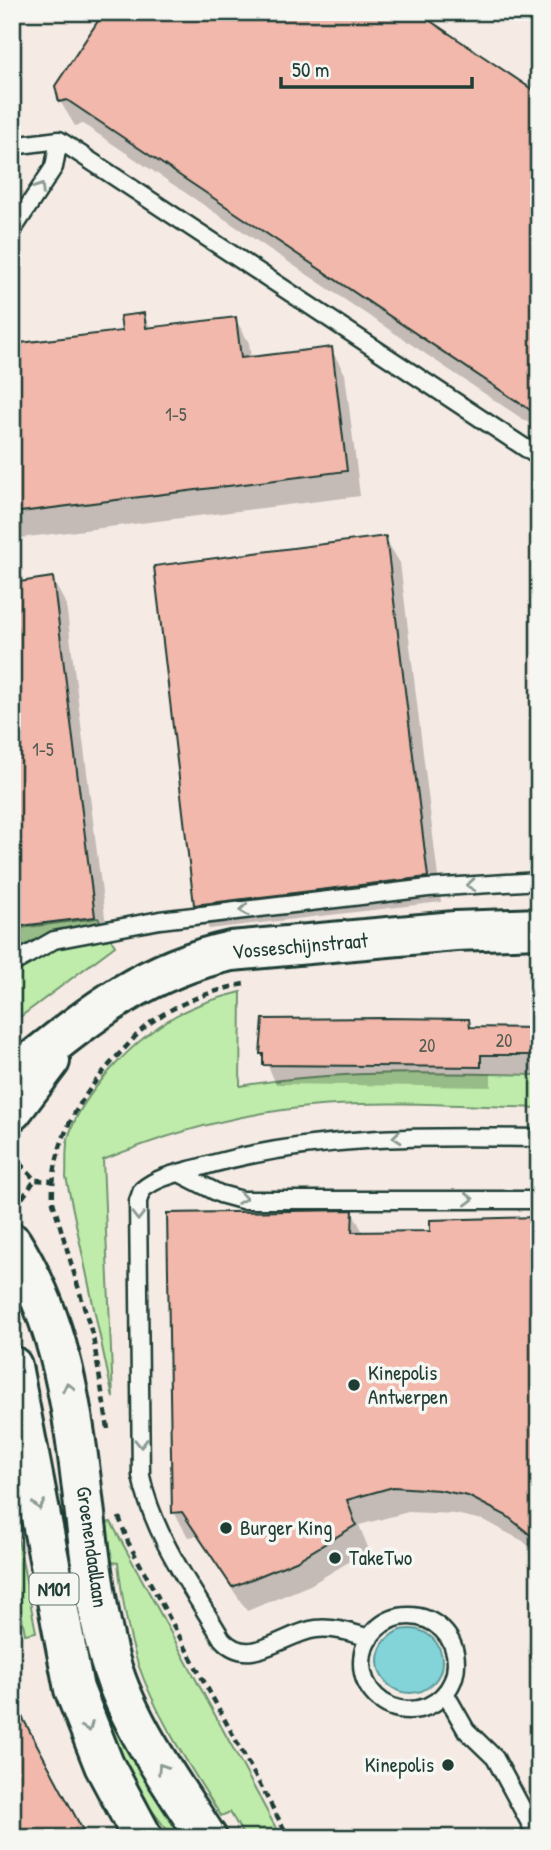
<svg xmlns="http://www.w3.org/2000/svg" width="551" height="1850" viewBox="0 0 551 1850" font-family="'Patrick Hand',sans-serif">
  <style>
    .green { fill: #bfecaa; stroke: #6f946f; stroke-width: 2 }
    .water { fill: #83d4d9; stroke: #5b9897; stroke-width: 2 }
    .shadow { fill: #0003 }
    .building { fill: #f2b8ab; stroke: #1f3d34; stroke-width: 2 }
    .lines { fill: none; stroke-linecap: round; stroke-linejoin: round }
    .service-casing { stroke: #1f3d34; stroke-width: 21 }
    .tertiary-casing { stroke: #1f3d34; stroke-width: 44 }
    .primary-casing { stroke: #1f3d34; stroke-width: 44 }
    .path { stroke: #1f3d34; stroke-width: 4.5; stroke-dasharray: 7 5; stroke-linecap: butt }
    .service { stroke: #f6f6f2; stroke-width: 16 }
    .tertiary { stroke: #f6f6f2; stroke-width: 38 }
    .primary { stroke: #f6f6f2; stroke-width: 38 }
    .oneway { stroke: #8a9a93 }
    .poi-dot { fill: #1f3d34; stroke: #f6f6f2; stroke-width: 2.5 }
    .labels { text-anchor: middle; stroke-width: 7; stroke-linejoin: round; paint-order: stroke }
    .number-label { font-size: 18px; fill: #545c52 }
    .shield { fill: #f6f6f2; stroke: #60746d; stroke-width: 2 }
    .shield-label { font-size: 19px; font-weight: bold; fill: #1f3d34 }
    .street-label { font-size: 21px; fill: #1f3d34; stroke: #f6f6f2 }
    .poi-label { font-size: 21px; fill: #1f3d34; stroke: #f6f6f2; text-anchor: start }
  </style>
  <rect width="100%" height="100%" fill="#f5eae4"/>
  <filter id="ink" filterUnits="userSpaceOnUse"><feTurbulence type="fractalNoise" baseFrequency=".0143" numOctaves="2"/><feDisplacementMap in="SourceGraphic" scale="14" xChannelSelector="R" yChannelSelector="G"/><feConvolveMatrix kernelMatrix="1 2 1 2 8 2 1 2 1" color-interpolation-filters="sRGB"/></filter>
  <g filter="url(#ink)">
    <path class="green" d="M98,918L115,946L12,1023V929Z
      M241,992L240,1086C337,1069 440,1073 539,1075V1108C467,1106 392,1100 320,1106C244,1112 173,1131 103,1160L113,1398L66,1177C67,1165 65,1151 68,1139C80,1094 135,1039 175,1016C196,1004 218,998 241,992Z
      M12,1508L36,1632L25,1634L12,1562Z
      M111,1522L277,1830L272,1838H245L230,1812L221,1816C191,1768 157,1718 138,1664C127,1631 122,1597 118,1563L111,1562L106,1523Z
      M91,1642L191,1838H173L123,1772L76,1645Z"/>
    <path class="water" d="M378 1661a32 32 0 1 1 64 0a32 32 0 1 1-64 0Z"/>
    <path class="shadow" d="M106,12L539,96V430L83,124L75,126L60,101Z
      M144,315L151,329L235,318L249,343L251,359L331,349L345,374L360,496L12,539V346L124,332Z
      M385,538L400,563L441,902L209,929L195,905L155,567Z
      M52,579L66,604L108,941L12,953V584Z
      M468,1021L472,1029L539,1030V1074H491V1087L276,1084L262,1053Z
      M352,1212L364,1234L431,1233L539,1219V1556L523,1541L483,1520L455,1514L408,1512L359,1525L369,1550L310,1585L247,1611L197,1536L188,1537L174,1512Z"/>
    <path class="building" d="M104,12H417L539,94V416L67,100L59,102L55,86Z
      M144,313L146,328L236,317L241,358L332,347L347,471L12,513V344L122,331L120,316Z
      M386,536L428,877L194,905L154,566Z
      M53,577L95,917L12,927V583Z
      M385,1018L469,1019L470,1027L539,1028V1055H481V1067L263,1065V1054H260L263,1019Z
      M353,1210L352,1232L430,1231V1220L539,1217V1542L507,1516L468,1496L439,1490L393,1487L347,1500L356,1525L296,1561L232,1587L182,1512L172,1513L167,1213Z
      M12,1698L87,1838H12Z"/>
    <g class="lines">
      <g class="service-casing">
        <path id="service" d="M59,140L539,457
          M12,146L59,140
          M12,231L54,167L59,140
          M12,964L54,940L160,920L428,888L539,881
          M179,1173L220,1194L242,1200H539
          M362 1663a47 47 0 1 1 94 0a47 47 0 1 1-94 0Z
          M370,1638C352,1633 335,1627 316,1629C283,1633 250,1670 222,1639C192,1588 153,1535 141,1476L138,1201L142,1190C158,1176 180,1173 201,1167C311,1135 425,1136 539,1138
          M445,1693L466,1730L495,1758L538,1838"/>
      </g>
      <g class="tertiary-casing">
        <path id="tertiary" d="M12,1077C84,1020 139,971 231,951L455,931L539,928
          M12,1111L50,1061"/>
      </g>
      <g class="primary-casing">
        <path id="primary" d="M12,1243C90,1367 73,1513 107,1650C124,1719 169,1779 207,1838
          M12,1366L74,1689L104,1765L143,1838"/>
      </g>
      <path class="path" d="M12,1154L35,1180L52,1181
        M12,1204L23,1197L35,1180
        M108,1429L93,1337L53,1202C50,1142 82,1092 123,1050C132,1041 140,1030 150,1023C177,1003 211,991 244,984
        M119,1517L128,1542L289,1838"/>
      <use href="#service" class="service"/>
      <use href="#tertiary" class="tertiary"/>
      <use href="#primary" class="primary"/>
    </g>
    <defs><path id="oneway-chevron" d="M-2-3.5L2.5 0L-2 3.5" fill="none" stroke-width="1.6" stroke-linecap="round" stroke-linejoin="round" transform="scale(1.75)"/></defs>
    <g class="oneway">
      <use href="#oneway-chevron" transform="translate(40 188) rotate(-57)"/>
      <use href="#oneway-chevron" transform="translate(471 885) rotate(176)"/>
      <use href="#oneway-chevron" transform="translate(244 910) rotate(173)"/>
      <use href="#oneway-chevron" transform="translate(397 1137) rotate(175)"/>
      <use href="#oneway-chevron" transform="translate(242 1198) rotate(8)"/>
      <use href="#oneway-chevron" transform="translate(469 1199) rotate(1)"/>
      <use href="#oneway-chevron" transform="translate(138 1216) rotate(90)"/>
      <use href="#oneway-chevron" transform="translate(68 1387) rotate(-103)"/>
      <use href="#oneway-chevron" transform="translate(141 1443) rotate(89)"/>
      <use href="#oneway-chevron" transform="translate(39 1505) rotate(80)"/>
      <use href="#oneway-chevron" transform="translate(88 1727) rotate(68)"/>
      <use href="#oneway-chevron" transform="translate(162 1768) rotate(-123)"/>
    </g>
  </g>
  <g class="poi-dot">
    <circle cx="354" cy="1385" r="7"/>
    <circle cx="226" cy="1528" r="7"/>
    <circle cx="335" cy="1558" r="7"/>
    <circle cx="448" cy="1765" r="7"/>
  </g>
  <g class="labels">
    <g class="number-label">
      <text x="176" y="421">1-5</text>
      <text x="43" y="756">1-5</text>
      <text x="504" y="1047">20</text>
      <text x="427" y="1052">20</text>
    </g>
    <rect class="shield" x="29.5" y="1573.5" width="49" height="31" rx="5"/>
    <g class="shield-label">
      <text x="54" y="1596">N101</text>
    </g>
    <g class="street-label">
      <text transform="translate(300 946) rotate(-5)" y="7">Vosseschijnstraat</text>
      <text transform="translate(92 1547) rotate(82)" y="7">Groenendaallaan</text>
    </g>
    <g class="poi-label">
      <text x="368" y="1380">Kinepolis<tspan x="368" dy="24">Antwerpen</tspan></text>
      <text x="240" y="1535">Burger King</text>
      <text x="349" y="1565">TakeTwo</text>
      <text x="434" y="1772" text-anchor="end">Kinepolis</text>
    </g>
  </g>
  <rect width="551" height="1850" fill="none" stroke="#f6f6f2" stroke-width="42"/>
  <rect x="21" y="21" width="509" height="1808" fill="none" stroke="#1f3d34" stroke-width="2.5" filter="url(#ink)"/>
  <path d="M281 77v10h191v-10" fill="none" stroke="#1f3d34" stroke-width="3.5"/>
  <text x="292" y="77" font-size="21" fill="#1f3d34" stroke="#f6f6f2" stroke-width="5" paint-order="stroke">50 m</text>
</svg>
